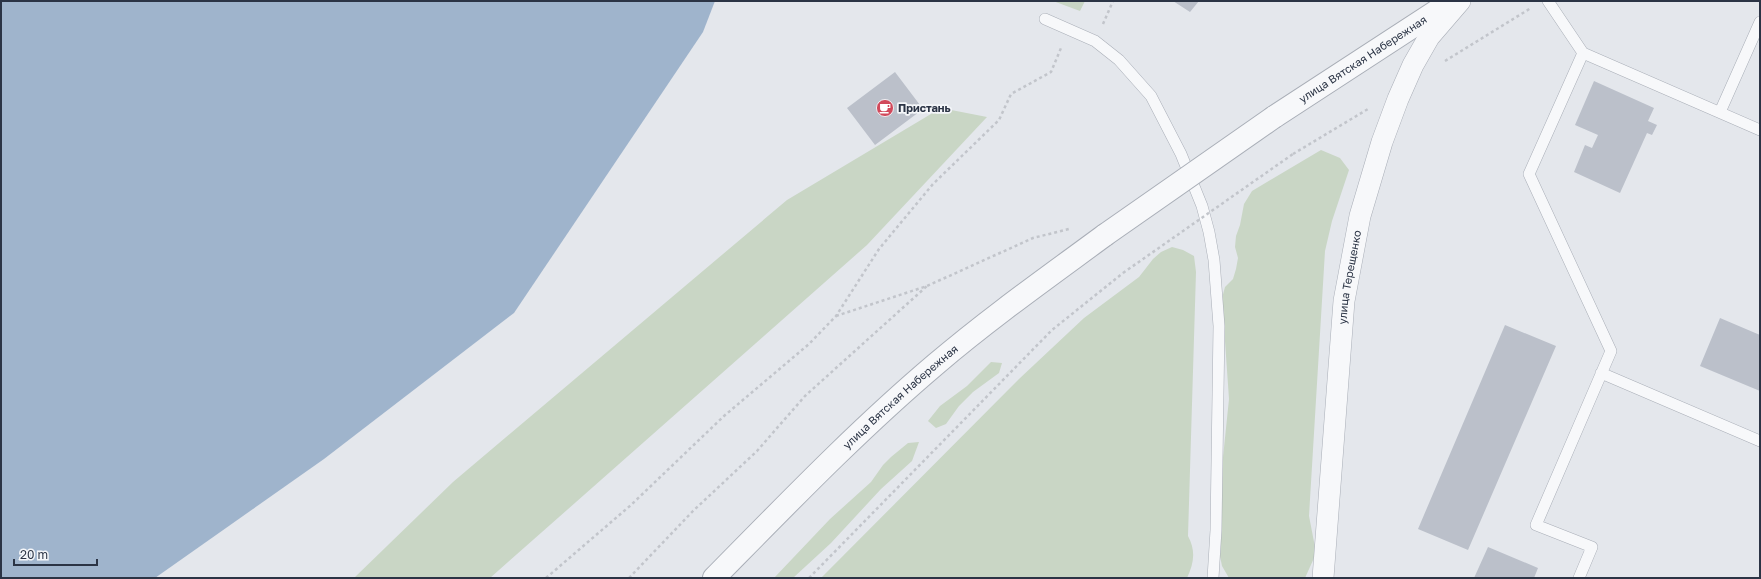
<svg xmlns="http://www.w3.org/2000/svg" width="1761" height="579" viewBox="0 0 1761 579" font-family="'Golos Text',sans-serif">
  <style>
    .green { fill: #c9d6c5 }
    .water { fill: #9fb4cc }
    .building { fill: #bbc0ca }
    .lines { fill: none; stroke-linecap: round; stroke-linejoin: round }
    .service-casing { stroke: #a9aeb7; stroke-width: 12 }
    .minor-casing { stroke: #a9aeb7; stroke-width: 22 }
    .tertiary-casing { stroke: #a9aeb7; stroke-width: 24 }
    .path { stroke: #c2c5cb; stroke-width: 2.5; stroke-dasharray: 3 3; stroke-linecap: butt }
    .service { stroke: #f7f8fa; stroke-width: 11 }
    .minor { stroke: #f7f8fa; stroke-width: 21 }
    .tertiary { stroke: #f7f8fa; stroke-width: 22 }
    .tertiary-bridge-casing { stroke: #a9aeb7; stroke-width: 24; stroke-linecap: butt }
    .path-bridge { stroke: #c2c5cb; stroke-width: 2.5; stroke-dasharray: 3 3; stroke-linecap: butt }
    .tertiary-bridge { stroke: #f7f8fa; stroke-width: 22 }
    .labels { text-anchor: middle; stroke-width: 3.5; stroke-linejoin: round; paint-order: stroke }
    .street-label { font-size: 11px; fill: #2b3445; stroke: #f4f6f9 }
    .poi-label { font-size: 11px; font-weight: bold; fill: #2b3445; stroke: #f4f6f9; text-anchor: start }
  </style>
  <rect width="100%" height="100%" fill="#e4e7ec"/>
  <path class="green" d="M1053,1H1085L1080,11Z
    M941,108L987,117L867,245L490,578H354L453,482L787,200Z
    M1321,150L1340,158L1349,170L1332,221L1325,251L1309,516L1315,547L1314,558L1305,578H1229L1222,566L1220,556L1222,522V467L1229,399L1222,298L1225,287L1233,279L1236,269L1238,258L1235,247L1236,236L1240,225L1244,204L1252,191Z
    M1172,247L1183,250L1194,256L1196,272L1188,536C1196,551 1194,563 1187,578H821L1019,379L1084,318L1139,277L1153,259L1161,252Z
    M991,362L1002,363L999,373L973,392L959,406L946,424L936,428L928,421L940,406L967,386Z
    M919,442L912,461L881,489L831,543L793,578H774L830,519L871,482L883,465L891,457L908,443Z"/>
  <path class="water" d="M1,1H715L703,32L514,313L324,459L155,578H1Z"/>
  <path class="building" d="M1173,1H1199L1190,12Z
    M895,72L923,109L875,145L847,108Z
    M1594,81L1654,108L1648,121L1657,125L1652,135L1647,133L1620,193L1574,172L1585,145L1592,148L1598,135L1575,125Z
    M1720,318L1760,335V391L1700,366Z
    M1505,325L1556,346L1468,550L1418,529Z
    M1488,547L1538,568L1534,578H1474Z"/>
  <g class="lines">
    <g class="service-casing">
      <path id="service" d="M1548,1L1583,53L1760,130
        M1045,19L1095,41L1119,60L1151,96L1181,154L1202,206L1209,232L1214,260L1219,326L1216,530L1213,578
        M1720,112L1760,22
        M1601,373L1760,441
        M1579,578L1592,547L1536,525L1611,351L1529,174L1583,53"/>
    </g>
    <g class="minor-casing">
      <g id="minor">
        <path id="s1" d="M1323,578L1344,301L1360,216L1382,142L1398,99L1413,65L1429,37L1460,1"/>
      </g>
    </g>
    <g class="tertiary-casing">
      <g id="tertiary">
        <path id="s2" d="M1274,117L1452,1"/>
        <path id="s3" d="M714,578C786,505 858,430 936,364C990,318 1048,277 1105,235"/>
      </g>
    </g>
    <path class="path" d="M1103,24L1113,1
      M1445,61L1531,8
      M1293,154L1368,109
      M836,316L927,286L1033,238L1069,229
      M546,578L631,505L724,416L809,344L836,316L879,249L933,184L999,120L1011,94L1051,72L1061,48
      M629,578L693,511L757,451L805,396L927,286
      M809,578L1052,330L1123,273"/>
    <use href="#service" class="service"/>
    <use href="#minor" class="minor"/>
    <use href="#tertiary" class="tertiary"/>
    <g class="tertiary-bridge-casing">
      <path id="tertiary-bridge" d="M1105,235L1274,117"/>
    </g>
    <path class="path-bridge" d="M1123,273L1293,154"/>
    <use href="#tertiary-bridge" class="tertiary-bridge"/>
  </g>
  <defs>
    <g id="cafe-disc" transform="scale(0.9)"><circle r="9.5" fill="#d1495b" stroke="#f4f6f9"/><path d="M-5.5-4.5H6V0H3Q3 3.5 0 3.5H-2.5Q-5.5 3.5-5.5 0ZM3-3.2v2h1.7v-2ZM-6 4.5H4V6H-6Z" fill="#fff"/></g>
  </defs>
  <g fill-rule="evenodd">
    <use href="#cafe-disc" x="885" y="108"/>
  </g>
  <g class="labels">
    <g class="street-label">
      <text dy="4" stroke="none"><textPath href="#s2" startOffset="106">улица Вятская Набережная</textPath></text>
      <text dy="4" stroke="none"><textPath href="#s1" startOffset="302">улица Терещенко</textPath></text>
      <text dy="4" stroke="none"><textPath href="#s3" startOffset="260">улица Вятская Набережная</textPath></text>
    </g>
    <g class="poi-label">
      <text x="898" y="112">Пристань</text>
    </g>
  </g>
  <rect width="1761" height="579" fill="none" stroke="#2b3445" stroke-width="4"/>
  <path d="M14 559v6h83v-6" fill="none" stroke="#2b3445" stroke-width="2"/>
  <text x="20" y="559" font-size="12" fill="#2b3445" stroke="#f4f6f9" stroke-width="3" paint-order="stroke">20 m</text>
</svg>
